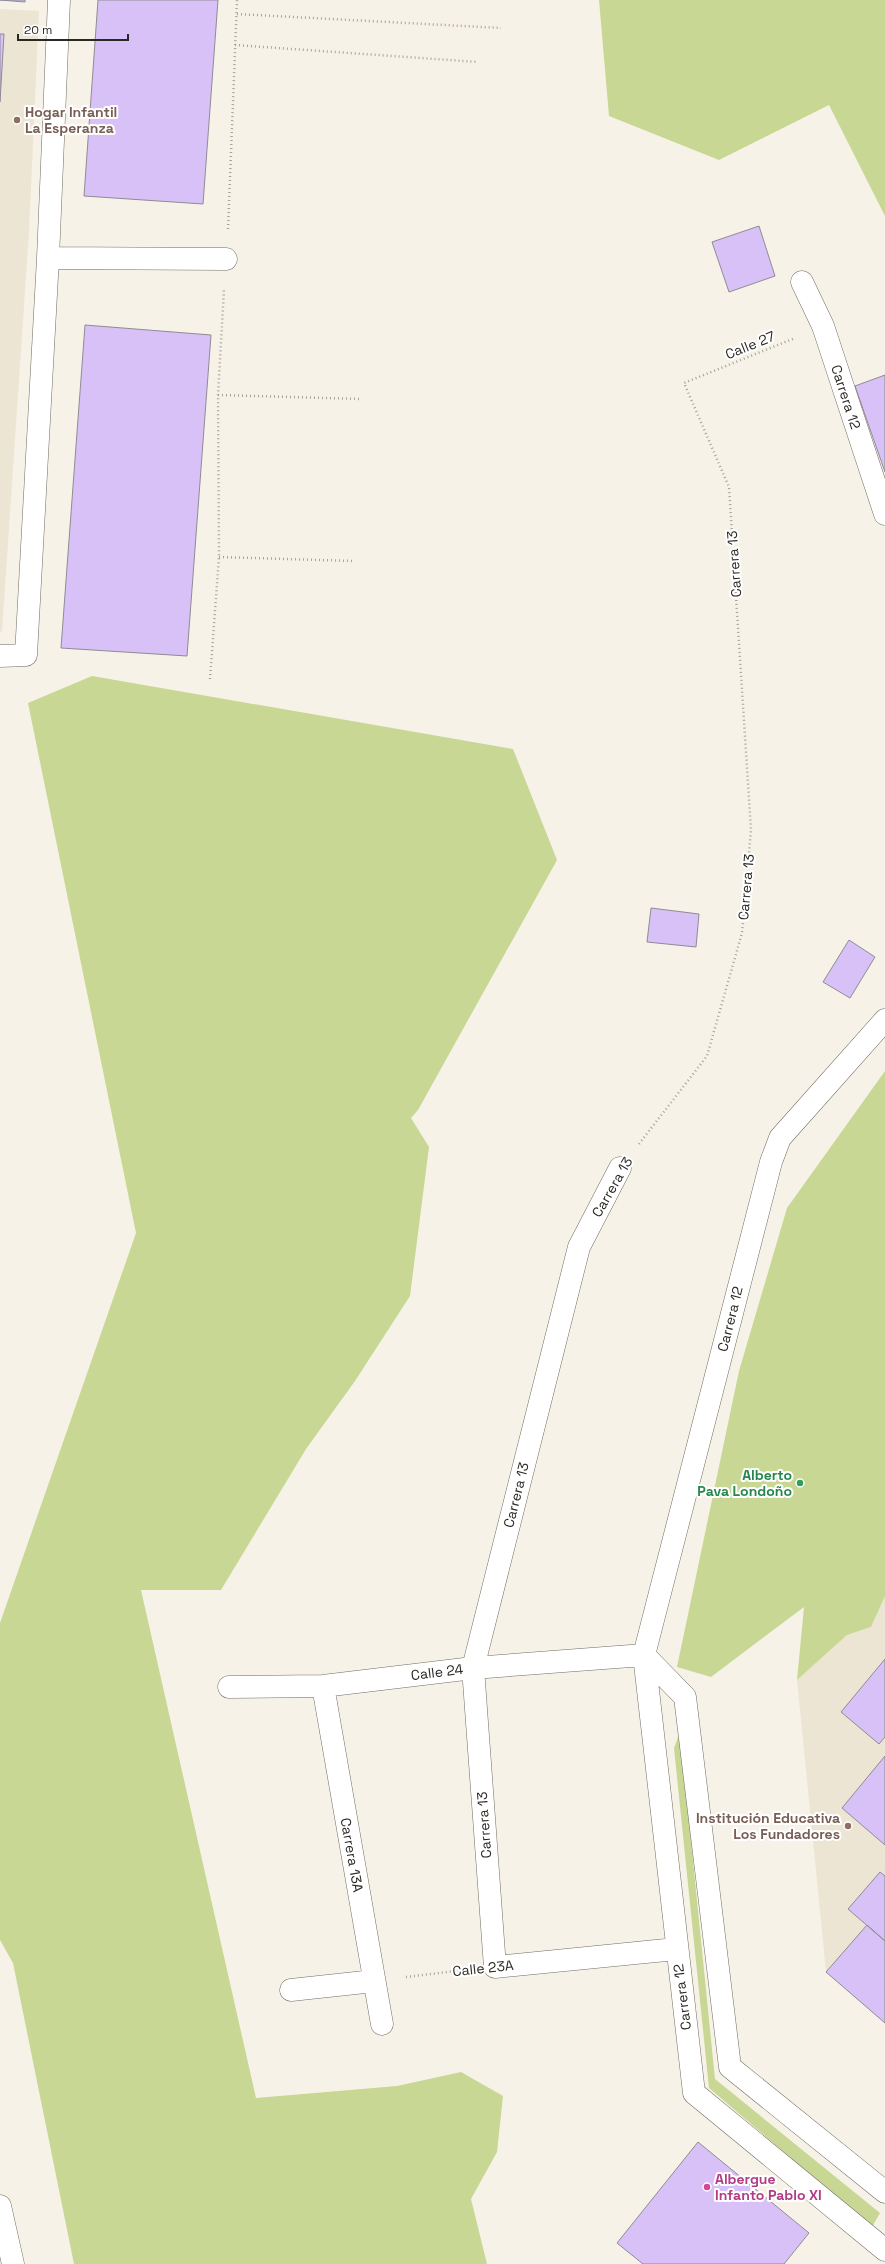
<svg xmlns="http://www.w3.org/2000/svg" width="885" height="2264" viewBox="0 0 885 2264" font-family="'Space Grotesk',sans-serif">
  <style>
    .built { fill: #ede5d3 }
    .green { fill: #c8d793 }
    .building { fill: #d8c1f6; stroke: #8f8b95 }
    .lines { fill: none; stroke-linecap: round; stroke-linejoin: round }
    .minor-casing { stroke: #716c63; stroke-width: 23 }
    .path { stroke: #a6a29a; stroke-width: 2.5; stroke-dasharray: 1 3; stroke-linecap: butt }
    .minor { stroke: #fff; stroke-width: 22 }
    .education-dot { fill: #8d6e63; stroke: #fff; stroke-width: 1.5 }
    .leisure-dot { fill: #2e9e5b; stroke: #fff; stroke-width: 1.5 }
    .hotel-dot { fill: #d1479c; stroke: #fff; stroke-width: 1.5 }
    .labels { text-anchor: middle; stroke-width: 4; stroke-linejoin: round; paint-order: stroke }
    .education-label { font-size: 14px; font-weight: bold; fill: #785e54; stroke: #fff; text-anchor: start }
    .street-label { font-size: 14px; fill: #2a2824; stroke: #fff }
    .leisure-label { font-size: 14px; font-weight: bold; fill: #27864d; stroke: #fff; text-anchor: end }
    .hotel-label { font-size: 14px; font-weight: bold; fill: #b23c85; stroke: #fff; text-anchor: start }
  </style>
  <rect width="100%" height="100%" fill="#f7f2e7"/>
  <path class="built" d="M0,9L39,11L29,232L2,632L0,631Z
    M885,1596V2023L826,1972L797,1680L847,1635L871,1627Z"/>
  <path class="green" d="M599,0H885V216L829,105L719,160L609,116Z
    M92,676L513,749L557,860L418,1110L411,1118L429,1147L410,1296L355,1381L306,1449L221,1590H141L256,2098L397,2086L461,2072L503,2096L497,2152L471,2199L487,2264H74L13,1963L0,1940V1623L136,1233L28,703Z
    M885,1071V1596L871,1627L847,1635L797,1680L804,1607L711,1677L677,1667L739,1371L787,1208Z
    M680,1732L715,2079L880,2213L872,2227L709,2088L674,1748Z"/>
  <path class="building" d="M0,0H25V2Z
    M98,0H218L203,204L84,196Z
    M0,34H4L0,102Z
    M759,226L775,276L729,292L712,242Z
    M85,325L211,335L187,656L61,648Z
    M885,375V472L855,386Z
    M651,908L699,914L696,947L647,942Z
    M849,940L875,957L850,998L823,982Z
    M885,1659V1737L879,1744L841,1712Z
    M885,1756V1845L842,1808Z
    M880,1872L885,1876V1941L848,1909Z
    M867,1925L885,1941V2023L826,1972Z
    M698,2142L809,2233L784,2264H643L617,2243Z"/>
  <g class="lines">
    <g class="minor-casing">
      <path id="minor" d="M48,258L226,259
        M802,282L823,326L885,514
        M0,656L26,655L48,258L59,0
        M885,1020L780,1138L771,1162L644,1655L694,2093L885,2250
        M620,1168L579,1247L473,1668L495,1967L676,1949
        M644,1655L685,1697L730,2067L885,2192
        M323,1686L382,2024
        M229,1687L323,1686L473,1668L644,1655
        M291,1990L374,1981
        M0,2206L13,2264"/>
    </g>
    <path class="path" d="M237,14L501,28
      M235,45L478,62
      M228,229L237,0
      M218,395L362,399
      M219,557L353,561
      M210,679L219,557L218,395L224,290
      M639,1144L707,1056L742,933L751,830L729,487L684,383L795,338
      M406,1977L464,1970"/>
    <use href="#minor" class="minor"/>
  </g>
  <g class="education-dot">
    <circle cx="17" cy="120" r="4"/>
    <circle cx="848" cy="1826" r="4"/>
  </g>
  <circle class="leisure-dot" cx="800" cy="1483" r="4"/>
  <circle class="hotel-dot" cx="707" cy="2187" r="4"/>
  <g class="labels">
    <g class="education-label">
      <text x="25" y="117">Hogar Infantil<tspan x="25" dy="16">La Esperanza</tspan></text>
      <text x="840" y="1823" text-anchor="end">Institución Educativa<tspan x="840" dy="16">Los Fundadores</tspan></text>
    </g>
    <g class="street-label">
      <text transform="translate(750 345) rotate(-22)" y="5">Calle 27</text>
      <text transform="translate(846 397) rotate(72)" y="5">Carrera 12</text>
      <text transform="translate(734 564) rotate(-94)" y="5">Carrera 13</text>
      <text transform="translate(746 887) rotate(-85)" y="5">Carrera 13</text>
      <text transform="translate(612 1187) rotate(-60)" y="5">Carrera 13</text>
      <text transform="translate(730 1319) rotate(-76)" y="5">Carrera 12</text>
      <text transform="translate(516 1495) rotate(-76)" y="5">Carrera 13</text>
      <text transform="translate(437 1672) rotate(-7)" y="5">Calle 24</text>
      <text transform="translate(484 1825) rotate(-94)" y="5">Carrera 13</text>
      <text transform="translate(352 1855) rotate(80)" y="5">Carrera 13A</text>
      <text transform="translate(483 1968) rotate(-6)" y="5">Calle 23A</text>
      <text transform="translate(682 1997) rotate(-97)" y="5">Carrera 12</text>
    </g>
    <g class="leisure-label">
      <text x="792" y="1480">Alberto<tspan x="792" dy="16">Pava Londoño</tspan></text>
    </g>
    <g class="hotel-label">
      <text x="715" y="2184">Albergue<tspan x="715" dy="16">Infanto Pablo XI</tspan></text>
    </g>
  </g>
  <path d="M18 34v6h110v-6" fill="none" stroke="#2a2824" stroke-width="2"/>
  <text x="24" y="34" font-size="12" fill="#2a2824" stroke="#ffffff" stroke-width="3" paint-order="stroke">20 m</text>
</svg>
